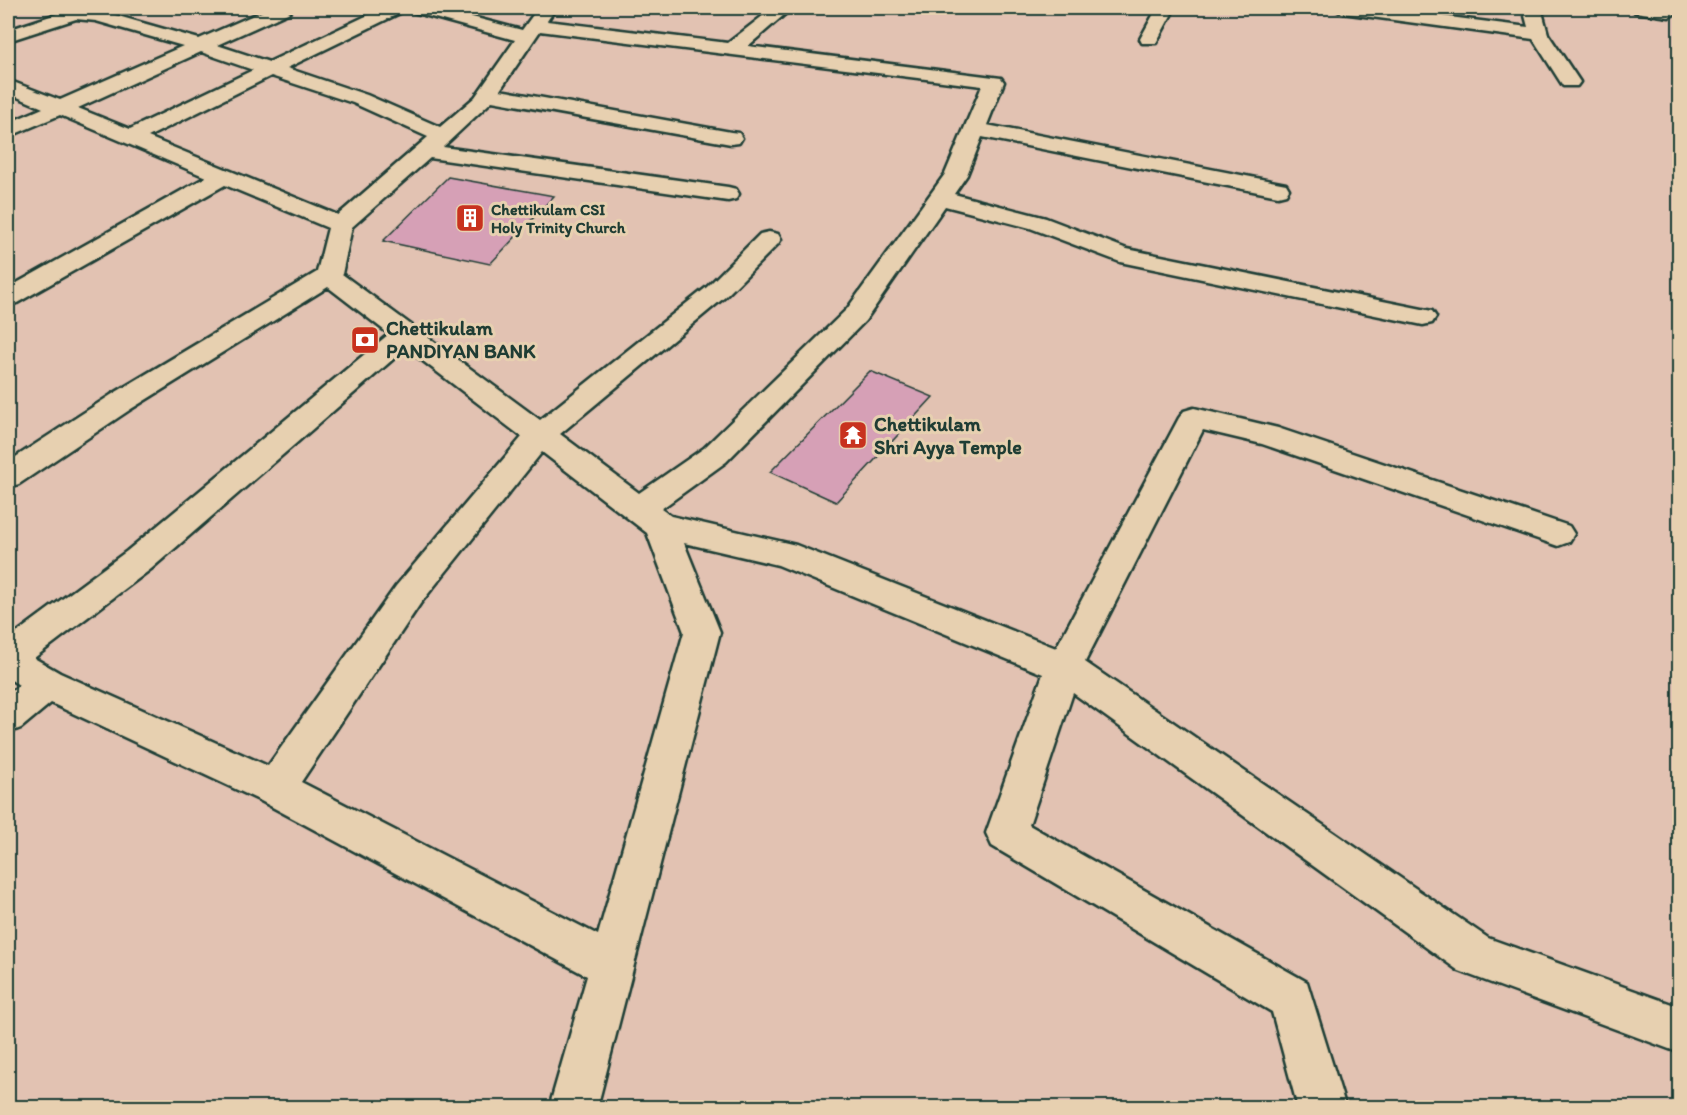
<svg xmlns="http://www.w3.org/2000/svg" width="1687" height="1115" viewBox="0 0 1687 1115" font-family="Itim,sans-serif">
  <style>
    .building { fill: #d6a0b6; stroke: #1f3d34; stroke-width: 1.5 }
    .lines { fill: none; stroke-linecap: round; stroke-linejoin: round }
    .minor-casing { stroke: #1f3d34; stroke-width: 5 }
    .minor { fill: #e7d0b0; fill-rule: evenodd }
    .labels { text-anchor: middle; stroke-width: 6; stroke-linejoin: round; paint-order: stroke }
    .far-poi-label { font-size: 16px; font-weight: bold; fill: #1f3d34; stroke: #e7d0b0; text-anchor: start }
    .poi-label { font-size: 20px; font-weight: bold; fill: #1f3d34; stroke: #e7d0b0; text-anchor: start }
  </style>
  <rect width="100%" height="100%" fill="#e2c2b2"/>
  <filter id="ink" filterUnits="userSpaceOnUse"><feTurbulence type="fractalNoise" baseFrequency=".0167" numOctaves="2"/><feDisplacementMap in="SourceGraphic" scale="12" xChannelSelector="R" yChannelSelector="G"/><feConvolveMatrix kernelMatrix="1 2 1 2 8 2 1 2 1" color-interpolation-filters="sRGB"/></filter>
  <g filter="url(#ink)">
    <path class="building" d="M448,177L554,196L490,264L383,241Z
      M870,371L933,397L836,502L770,472Z"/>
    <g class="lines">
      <g class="minor-casing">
        <path id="minor" d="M75,8L104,12L199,39L270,8H293L290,12L217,45L269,62L383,8H405L402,12L287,68L367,95L440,127L475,97L515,40L413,12L410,8H438L522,30L538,8H556L547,21L728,43L773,8H792L748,46L1001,78L1004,82L987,125L1286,184L1289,189L1286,194L1278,196L982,137L967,175L954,194L1046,218L1127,249L1432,311L1436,317L1432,323L1423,325L1120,262L1030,228L945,206L865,321L726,462L661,509L671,516L796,545L1056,648L1179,418L1184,411L1194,408L1278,428L1569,526L1574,534L1569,542L1558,546L1262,444L1203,430L1085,662L1488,938L1680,1007V1053L1459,971L1073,693L1029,825L1307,982L1346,1108H1298L1272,1012L992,846L986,833L1043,674L778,565L684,543L720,632L597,1108H549L587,976L261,801L51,703L21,728L8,733V695L19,685L8,678V639L127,551L389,334L328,287L131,409L19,484L8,487V462L111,395L317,272L328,228L225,185L17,303L8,306V288L206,177L60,115L8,137V123L43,108L8,93V80L60,100L183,46L96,21L76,19L8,41V30ZM540,31L982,86L945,174L847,309L704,448L639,493L560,434L725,297L778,244L781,239L778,234L769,232L760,234L707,287L540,420L342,274L352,227L430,158L728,201L736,199L739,194L736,189L728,187L443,147L492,101L731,144L739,143L742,138L739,133L731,132L500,90ZM201,52L253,70L130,129L78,108ZM271,76L353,103L428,137L338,215L148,137ZM406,348L522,437L396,586L268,766L60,673L34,658L151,569ZM542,452L647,533L684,632L598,935L301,782L420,604Z
          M1157,8H1175L1156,43H1142L1140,39Z
          M1333,8H1379L1528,27L1523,8H1541L1548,34L1580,82L1577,86H1563L1533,39L1342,13Z
          M1632,8H1673L1678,12L1669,17L1635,12Z"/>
      </g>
      <use href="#minor" class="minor"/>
    </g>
  </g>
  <defs>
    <g id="building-square" transform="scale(1.5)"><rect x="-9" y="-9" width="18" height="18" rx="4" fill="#c8321e" stroke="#e7d0b0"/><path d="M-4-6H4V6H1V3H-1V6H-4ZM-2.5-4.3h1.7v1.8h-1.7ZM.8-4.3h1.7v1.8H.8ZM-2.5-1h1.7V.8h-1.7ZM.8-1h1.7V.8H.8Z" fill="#fff"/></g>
    <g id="bank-square" transform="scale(1.5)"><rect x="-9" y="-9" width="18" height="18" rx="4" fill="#c8321e" stroke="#e7d0b0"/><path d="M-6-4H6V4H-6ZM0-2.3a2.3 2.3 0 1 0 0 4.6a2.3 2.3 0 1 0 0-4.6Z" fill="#fff"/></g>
    <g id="temple-square" transform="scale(1.5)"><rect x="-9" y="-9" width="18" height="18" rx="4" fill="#c8321e" stroke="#e7d0b0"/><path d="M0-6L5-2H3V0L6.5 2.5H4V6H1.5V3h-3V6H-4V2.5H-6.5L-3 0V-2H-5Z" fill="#fff"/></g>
  </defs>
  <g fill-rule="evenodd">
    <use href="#building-square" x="470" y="218"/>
    <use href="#bank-square" x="365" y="340"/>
    <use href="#temple-square" x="853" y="435"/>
  </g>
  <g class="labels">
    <g class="far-poi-label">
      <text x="491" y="215">Chettikulam CSI<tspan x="491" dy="18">Holy Trinity Church</tspan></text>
    </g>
    <g class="poi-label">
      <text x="386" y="335">Chettikulam<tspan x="386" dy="23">PANDIYAN BANK</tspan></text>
      <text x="874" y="431">Chettikulam<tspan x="874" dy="23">Shri Ayya Temple</tspan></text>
    </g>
  </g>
  <rect width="1687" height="1115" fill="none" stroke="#e7d0b0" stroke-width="30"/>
  <rect x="15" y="15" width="1657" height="1085" fill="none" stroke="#1f3d34" stroke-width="2" filter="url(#ink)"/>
</svg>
